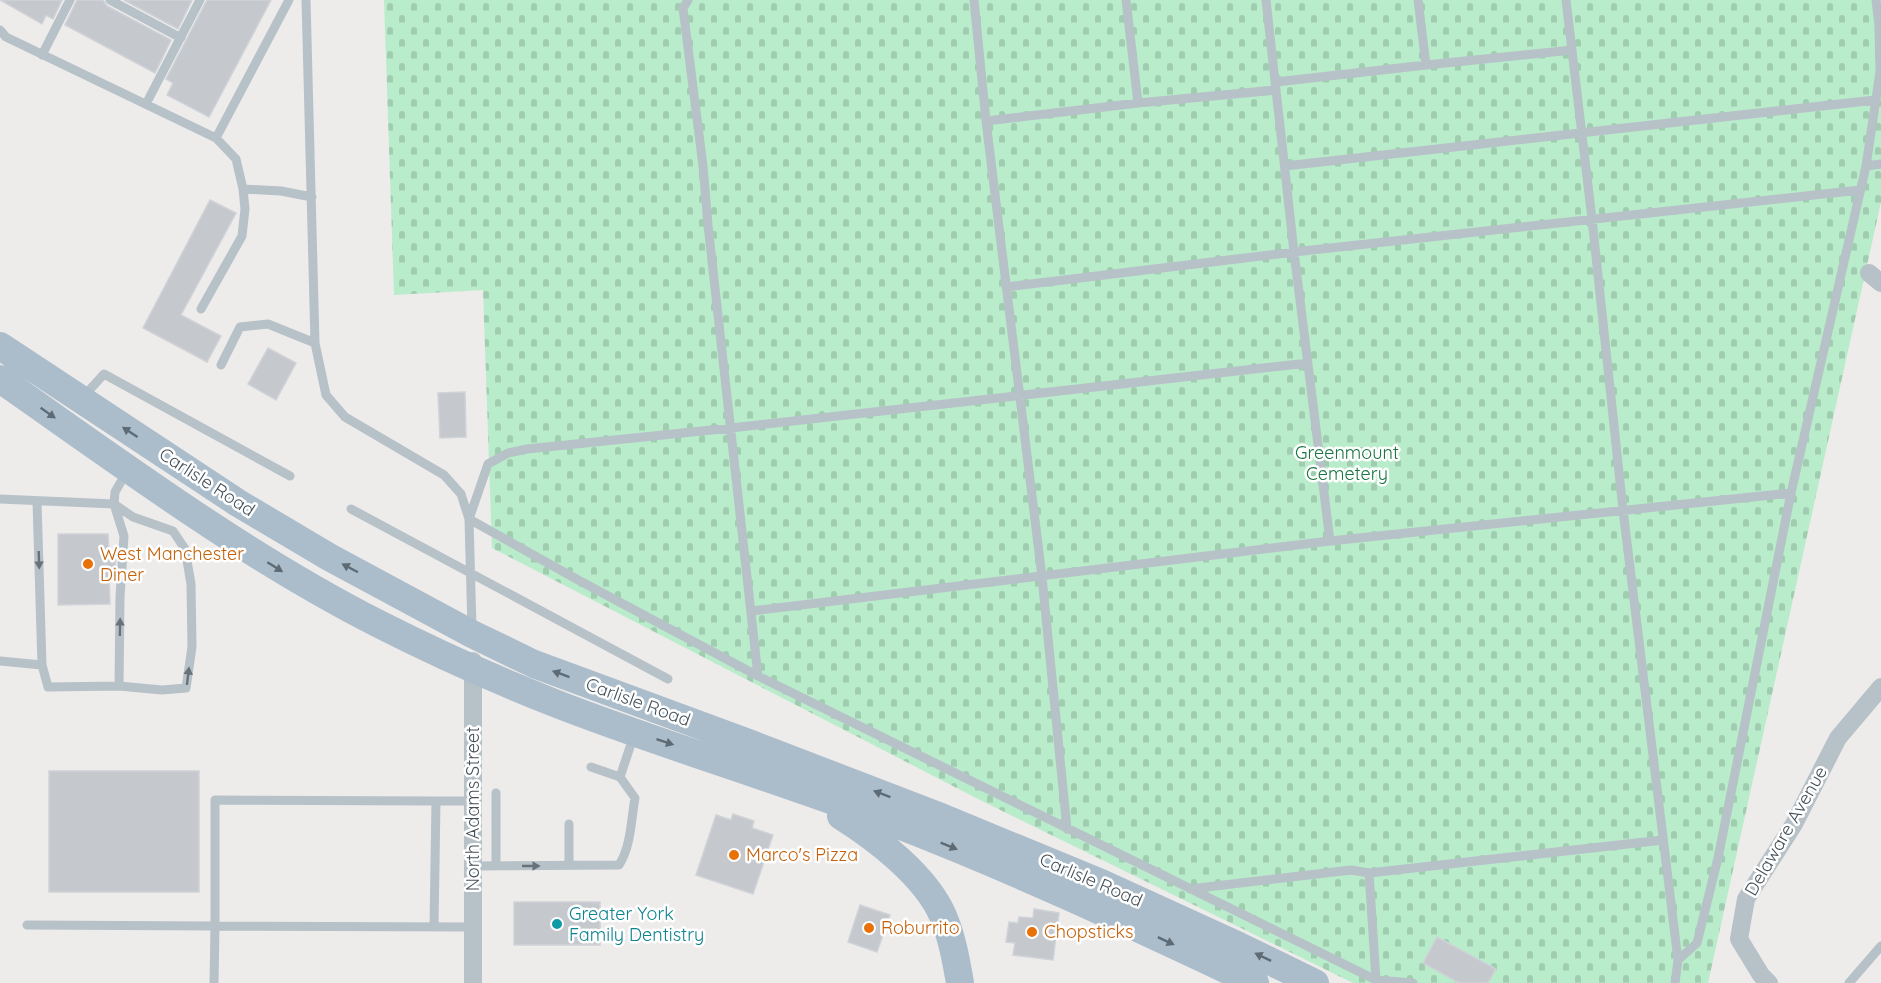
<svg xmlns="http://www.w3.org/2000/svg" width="1881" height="983" viewBox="0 0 1881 983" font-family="Quicksand,sans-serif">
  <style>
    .cemetery { fill: url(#cemetery-stones) }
    .building { fill: #c5c9ce; stroke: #cfd2d7; stroke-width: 1.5 }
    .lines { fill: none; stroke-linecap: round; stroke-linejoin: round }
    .lane { stroke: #b7c1c8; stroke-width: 9 }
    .street { stroke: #b7c1c8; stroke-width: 18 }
    .primary { stroke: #abbdca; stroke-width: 28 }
    .oneway { fill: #5e6b74 }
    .oneway2 { fill: #67727a }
    .food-dot { fill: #e8710a; stroke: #fff; stroke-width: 2 }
    .culture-dot { fill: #0f9aa8; stroke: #fff; stroke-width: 2 }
    .labels { text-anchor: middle; stroke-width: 5; stroke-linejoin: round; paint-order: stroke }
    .park-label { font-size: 18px; fill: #197542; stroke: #fff }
    .street-label { font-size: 18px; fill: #455058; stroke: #fff }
    .food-label { font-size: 18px; fill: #c56008; stroke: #fff; text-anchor: start }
    .culture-label { font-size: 18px; fill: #0d838f; stroke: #fff; text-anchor: start }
  </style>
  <defs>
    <pattern id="cemetery-stones" width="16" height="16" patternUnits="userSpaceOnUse" patternTransform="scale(1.5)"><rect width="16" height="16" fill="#b9ecca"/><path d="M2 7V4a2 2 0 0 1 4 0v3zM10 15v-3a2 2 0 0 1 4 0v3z" fill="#a0ccb0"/></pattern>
  </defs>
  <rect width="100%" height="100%" fill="#eeebeb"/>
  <path class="cemetery" d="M384,0H1881V202L1708,983H1353L978,799L492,548L483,290L394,295Z"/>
  <path class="building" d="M0,0H62L53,19L46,15L42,24Z
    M77,0H103L107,6L171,40L155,73L65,25Z
    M124,0H192L178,29Z
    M207,0H271L209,117L167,95L173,83L166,79Z
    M210,200L236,213L181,315L221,336L207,362L143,328Z
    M268,348L296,363L276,400L248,384Z
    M465,392L466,437L440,438L438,393Z
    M58,534H108L109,552H116L115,575H109L110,604L58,605Z
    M49,771H199V892H49Z
    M733,814L754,821L752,828L773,835L753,894L696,875L716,815L731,820Z
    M514,902H600V945H514Z
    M860,905L890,915L877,952L848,942Z
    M1034,909L1059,913L1053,960L1013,955L1015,943L1006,942L1009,922L1018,923L1019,917L1033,918Z
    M1437,937L1496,969L1488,983H1459L1423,963Z"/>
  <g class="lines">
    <path class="lane" d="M110,0L181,38
      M306,0L315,343L326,395L345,417L444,475L461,494L469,519L472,629
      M688,0L683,8L703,166L708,225L758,676L1376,980L1369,873L1663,840
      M974,0L986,121L1042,577L1067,829
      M1418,0L1426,65L1572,50
      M1566,0L1592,219L1623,510L1678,960L1675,983
      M0,30L6,37L216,138L236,159L243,189L281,191L312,197
      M42,55L70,0
      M1276,82L1426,65
      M1276,90L1294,252L1330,541L1791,493
      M1138,103L1276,90L1266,0
      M146,104L200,0
      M986,121L1138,103L1126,0
      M216,138L289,0
      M1285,166L1875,100
      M1866,166L1881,164
      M1006,287L1294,252L1860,190
      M201,309L242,236L245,209L243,189
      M221,365L240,327L268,324L315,343
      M84,396L104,374L290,476
      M0,499L114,504L133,517L173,531L185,549L191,584L192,647L186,688L162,690L119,686L48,687L42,665L0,661
      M37,502L42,665
      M351,509L668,679
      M751,611L1330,541
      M758,676L580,581L469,519L488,464L508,453L527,449L731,428L1308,363
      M119,686L120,597L124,536L114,504L115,492L127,471
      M591,767L620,777L634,735
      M496,793V866
      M569,824V865
      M473,866L619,865C631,847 631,820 635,798L620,777
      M1190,889L1351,870L1369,873
      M27,925L215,926V800L436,801
      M434,927L436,801H473
      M1678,960L1697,943L1718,858L1791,493L1866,166L1880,72L1879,26L1876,0
      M1376,980L1413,983
      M214,983L215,926L473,927
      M1849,983L1881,946"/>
    <path class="street" d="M1869,273L1881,283
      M473,983V661
      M1769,983L1761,975L1739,939L1746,899L1794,824L1838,738L1881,687"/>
    <path class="primary" d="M0,346L238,503L329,557L472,634L534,664L751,744L936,815L1101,883L1239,946L1315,983
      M0,379C123,465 244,555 377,623C436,653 496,680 557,704C670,748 788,782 901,826C1022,873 1138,928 1255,983
      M841,816C876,838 926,876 943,916C952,937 956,960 960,983"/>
  </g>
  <defs><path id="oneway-solid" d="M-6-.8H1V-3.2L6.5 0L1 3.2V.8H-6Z" transform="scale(1.5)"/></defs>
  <g class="oneway">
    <use href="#oneway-solid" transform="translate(48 413) rotate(35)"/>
    <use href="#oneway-solid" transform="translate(130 432) rotate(-147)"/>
    <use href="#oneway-solid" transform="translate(275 567) rotate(32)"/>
    <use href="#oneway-solid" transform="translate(350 568) rotate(-152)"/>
    <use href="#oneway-solid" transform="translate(561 674) rotate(-160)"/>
    <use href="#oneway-solid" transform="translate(665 742) rotate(18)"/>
    <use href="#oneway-solid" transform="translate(882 794) rotate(-159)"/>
    <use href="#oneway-solid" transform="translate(949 846) rotate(22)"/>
    <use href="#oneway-solid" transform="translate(1166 941) rotate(25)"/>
    <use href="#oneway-solid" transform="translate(1263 957) rotate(-154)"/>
  </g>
  <g class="oneway2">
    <use href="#oneway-solid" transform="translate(39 560) rotate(88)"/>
    <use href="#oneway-solid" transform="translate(120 627) rotate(-89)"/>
    <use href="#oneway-solid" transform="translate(188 676) rotate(-83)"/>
    <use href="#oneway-solid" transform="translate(531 866)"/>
  </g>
  <g class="food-dot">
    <circle cx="88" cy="564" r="6"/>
    <circle cx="734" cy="855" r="6"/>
    <circle cx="869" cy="928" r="6"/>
    <circle cx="1032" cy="932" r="6"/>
  </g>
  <circle class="culture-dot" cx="557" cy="924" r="6"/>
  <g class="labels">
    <g class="park-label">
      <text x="1347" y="459">Greenmount<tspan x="1347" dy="21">Cemetery</tspan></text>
    </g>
    <g class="street-label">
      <text transform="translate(207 482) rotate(33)" y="6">Carlisle Road</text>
      <text transform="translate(638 702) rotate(20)" y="6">Carlisle Road</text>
      <text transform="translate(473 809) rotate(-90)" y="6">North Adams Street</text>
      <text transform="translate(1786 831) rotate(-60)" y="6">Delaware Avenue</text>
      <text transform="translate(1091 880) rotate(23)" y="6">Carlisle Road</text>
    </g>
    <g class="food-label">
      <text x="100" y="560">West Manchester<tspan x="100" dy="21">Diner</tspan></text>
      <text x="746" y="861">Marco's Pizza</text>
      <text x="881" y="934">Roburrito</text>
      <text x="1044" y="938">Chopsticks</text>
    </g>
    <g class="culture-label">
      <text x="569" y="920">Greater York<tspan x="569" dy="21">Family Dentistry</tspan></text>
    </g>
  </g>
</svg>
